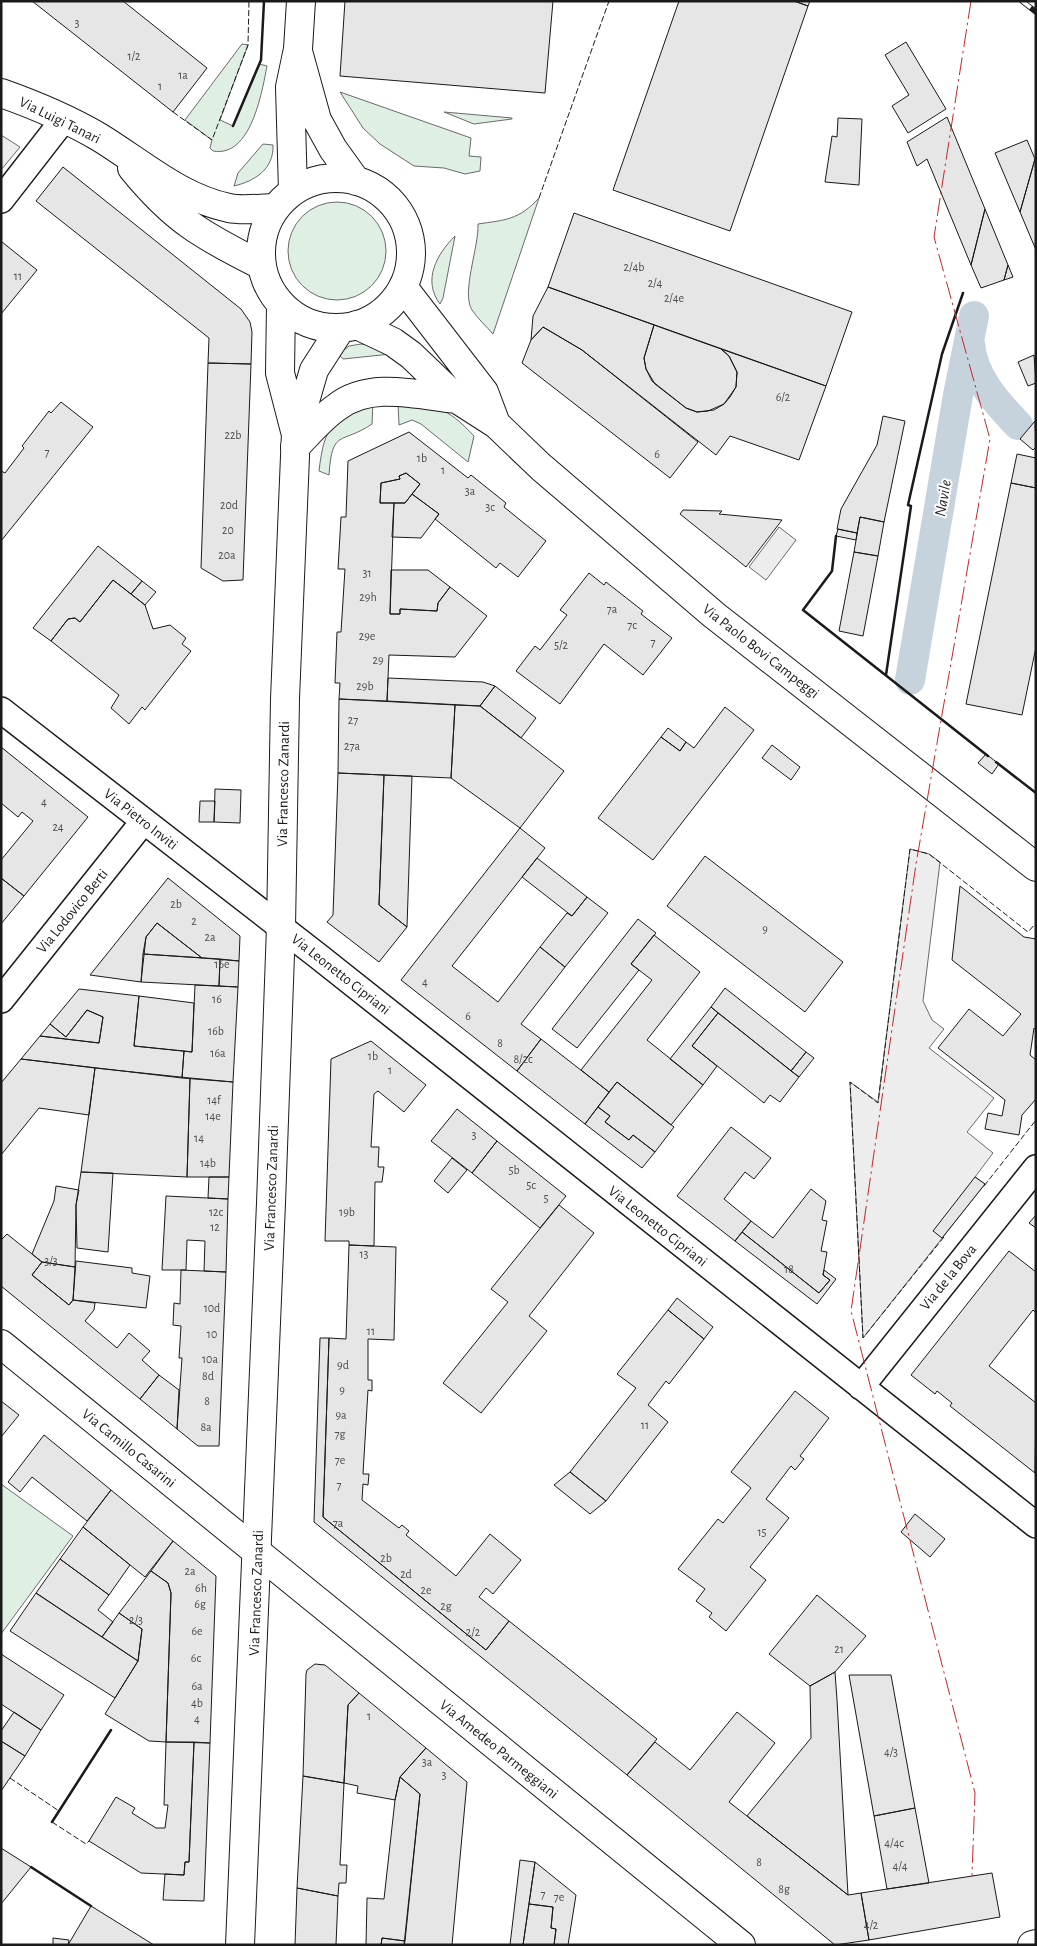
<svg xmlns="http://www.w3.org/2000/svg" width="1037" height="1946" viewBox="0 0 1037 1946" font-family="'Alegreya Sans',sans-serif">
  <style>
    .green { fill: #e0efe3; stroke: #6a6a6a }
    .parking { fill: #ededed; stroke: #6a6a6a }
    .lines { fill: none; stroke-linecap: round; stroke-linejoin: round }
    .canal { stroke: #c6d2dc; stroke-width: 30 }
    .building { fill: #e6e6e6; stroke: #1a1a1a }
    .street-casing { stroke: #1a1a1a; stroke-width: 28 }
    .secondary-casing { stroke: #1a1a1a; stroke-width: 30 }
    .primary-casing { stroke: #1a1a1a; stroke-width: 30 }
    .street { stroke: #fff; stroke-width: 25 }
    .secondary { stroke: #fff; stroke-width: 28 }
    .primary { stroke: #fff; stroke-width: 28 }
    .rail-casing { stroke: #1a1a1a; stroke-width: 5.5 }
    .rail { stroke: #fff; stroke-width: 4; stroke-dasharray: 11; stroke-linecap: butt }
    .fence { stroke: #1a1a1a; stroke-width: 1; stroke-dasharray: 6 2.5; stroke-linecap: butt }
    .wall { stroke: #1a1a1a; stroke-width: 2.5 }
    .power { stroke: #c62828; stroke-width: 1; stroke-dasharray: 18 4 2.5 4; stroke-linecap: butt }
    .labels { text-anchor: middle; stroke-width: 4; stroke-linejoin: round; paint-order: stroke }
    .number-label { font-size: 12px; fill: #4d4d4d }
    .street-label { font-size: 15px; fill: #1a1a1a; stroke: #fff }
    .water-label { font-size: 16px; font-style: italic; fill: #1a1a1a; stroke: #fff }
  </style>
  <rect width="100%" height="100%" fill="#fff"/>
  <path class="green" d="M242,44L248,45L220,120L233,126L259,64L267,66C262,92 251,158 213,151L210,148L212,140L185,120Z
    M340,92L471,138L469,156L481,157L480,171L465,174L444,168L414,166L380,144L363,128Z
    M444,112L512,118V119L474,124Z
    M263,144L273,145C274,169 255,181 234,186L238,173Z
    M539,198L493,334C487,327 478,319 472,310C461,293 479,247 478,224C505,220 519,220 539,198Z
    M288 251a49 49 0 1 1 98 0a49 49 0 1 1-98 0Z
    M455,236L443,298L440,304C422,280 437,254 455,236Z
    M361,344L376,346L391,354L343,359L340,356L339,354L349,346Z
    M373,401L372,424C341,445 332,428 329,475L319,471C325,421 332,425 373,401Z
    M398,402C438,408 445,405 474,436L468,462L421,424L412,420L399,425Z
    M1,1484L73,1536L1,1634Z"/>
  <path class="parking" d="M1,135L20,147L1,170Z
    M779,527L796,540L766,580L749,567Z
    M910,849L929,854L940,862L923,1001L932,1020L944,1029L929,1048L994,1098L967,1132L993,1153L975,1177L985,1184L863,1338L850,1082L878,1102Z"/>
  <g class="lines">
    <path class="canal" d="M970,344C973,377 996,402 1018,425
      M910,680L958,395L974,316"/>
  </g>
  <path class="building" d="M32,1H123L207,68L173,112Z
    M345,1H553L545,93L340,76Z
    M679,1H794L808,6L730,231L613,190Z
    M794,1H810L808,6Z
    M906,42L946,109L908,133L892,106L909,95L885,55Z
    M947,117L985,209L971,265L927,159L917,166L907,142Z
    M838,118L862,119L859,185L825,182L832,136L837,137Z
    M1027,140L1035,159L1020,212L995,153Z
    M1035,159L1036,162V250L1020,212Z
    M63,167L241,309L250,322L252,332L251,364L208,363L209,338L36,201Z
    M985,209L1008,265L1004,280L981,288L971,265Z
    M574,213L852,312L826,386L548,287Z
    M2,242L37,270L1,314V243Z
    M1008,265L1013,277L1004,280Z
    M548,287L654,325L644,358L646,369L655,384L686,408L697,412L714,410L724,404L730,397L736,387L737,372L729,356L721,349L826,386L799,460L730,436L716,455L582,350L543,327L531,340L533,316Z
    M654,325L721,349L729,356L737,372L736,387L724,404L708,411L697,412L686,408L652,381L646,369L644,358Z
    M543,327L582,350L698,442L670,478L522,363L531,340Z
    M1034,355L1036,383L1028,386L1018,362Z
    M208,363L251,364L243,580L223,581L201,568Z
    M61,402L93,427L1,541V471L5,473L24,448L22,446L49,411L51,413Z
    M883,416L905,421L884,522L860,517L857,533L837,529L841,509L877,445Z
    M1035,421L1036,447L1033,450L1020,439Z
    M409,432L468,478L471,475L506,503L504,507L546,541L518,577L500,563L496,568L435,519L439,514L412,494L420,484L406,473L399,476L400,479L381,483L380,503H394L390,614H400V609L437,611L438,603L450,587L487,616L455,657L389,655L387,701L339,699L340,683H335L337,632H341L345,569H338L341,517H346L348,461Z
    M1017,454L1036,458V488L1011,483Z
    M406,473L420,484L405,503H380L381,483L400,479L399,476Z
    M1011,483L1036,488V647L1022,715L966,704Z
    M412,494L439,514L421,538L392,537L394,503H405Z
    M683,510L722,511L719,514L782,520L746,567L680,514Z
    M860,517L884,522L878,556L854,552Z
    M838,529L857,533L856,540L836,536Z
    M98,546L142,581L131,594L113,580L80,622L75,618L68,619L51,641L33,628Z
    M854,552L878,556L863,636L839,631Z
    M391,570H428L450,587L438,603L437,611L400,609V614H390Z
    M589,573L604,585L606,582L643,611L641,614L672,638L643,675L604,644L560,704L516,671L535,646L540,650L567,615L560,610Z
    M113,580L145,605L153,629L170,625L186,638L182,644L191,651L145,710L142,707L129,724L111,708L119,695L51,641L68,619L75,618L80,622Z
    M142,581L156,592L145,605L131,594Z
    M388,678L483,682L495,686L480,706L387,701Z
    M495,686L536,718L521,738L480,706Z
    M339,699L455,705L451,778L338,773Z
    M455,705L480,706L564,771L520,828L451,778Z
    M725,707L754,730L653,860L598,818L661,737L680,751L686,742L694,748Z
    M668,728L686,742L680,751L661,737Z
    M772,745L800,767L791,780L762,758Z
    M1,747L88,817L24,896L1,878V860L33,821L22,812L18,817L1,803Z
    M986,754L999,764L992,774L978,763Z
    M338,773L384,775L379,905L407,927L379,962L327,922L333,915Z
    M384,775L412,776L407,927L379,905Z
    M215,789L241,790L240,823L214,822Z
    M200,801H215L214,822H199Z
    M520,828L545,848L452,966L498,1002L540,947L565,967L521,1024L541,1039L517,1071L401,980Z
    M705,856L843,962L805,1012L667,906Z
    M537,858L587,897L572,916L522,877Z
    M1,878L24,896L1,924Z
    M168,878L240,936L239,961L202,958L157,923L146,937L141,982L90,975Z
    M960,886L1024,937L1036,939V1030L1034,1028L1030,1055L1036,1060V1099L1022,1115L1019,1135L985,1129L988,1113L1002,1116L1005,1100L938,1048L969,1009L1003,1036L1021,1014L952,960Z
    M587,897L608,913L565,967L540,947L567,913L572,916Z
    M638,919L656,933L631,964L639,970L577,1048L552,1029Z
    M157,923L202,958L143,954L146,937Z
    M654,935L700,972L647,1040L703,1085L671,1125L617,1082L609,1092L581,1070L652,980L631,964Z
    M143,954L220,959L219,986L141,982Z
    M220,959L239,961L238,987L219,986Z
    M195,985L238,987L233,1082L182,1078L184,1051L192,1052Z
    M725,988L806,1052L791,1071L711,1007Z
    M79,989L139,996L134,1046L184,1051L182,1078L21,1059L40,1036L99,1043L103,1017L87,1010L66,1037L50,1024Z
    M139,996L194,1003L192,1052L134,1046Z
    M711,1007L718,1013L692,1046L717,1066L703,1085L670,1059Z
    M87,1010L103,1017L99,1043L40,1036L50,1024L66,1037Z
    M718,1013L799,1077L780,1102L770,1095L764,1103L692,1046Z
    M541,1039L609,1092L585,1124L517,1071Z
    M371,1041L426,1085L404,1112L378,1091L374,1094L371,1147H379L378,1167H384L382,1182H375L374,1246L349,1245V1241H325L331,1059Z
    M806,1052L814,1058L799,1077L791,1071Z
    M21,1059L95,1068L89,1115L39,1108L1,1155V1083Z
    M95,1068L190,1078L187,1177L81,1172Z
    M190,1078L233,1082L229,1177H187Z
    M617,1082L674,1127L655,1152L633,1135L629,1140L605,1122L610,1116L598,1107Z
    M598,1107L610,1116L605,1122L629,1140L633,1135L655,1152L642,1168L585,1124Z
    M457,1109L497,1141L472,1173L431,1141Z
    M731,1127L771,1158L754,1179L745,1172L724,1199L751,1221L735,1241L677,1196Z
    M497,1141L566,1196L540,1228L472,1173Z
    M452,1158L467,1170L448,1193L434,1181Z
    M81,1172L113,1173L108,1252L77,1248L76,1205Z
    M209,1177H229L228,1199L208,1198Z
    M975,1177L985,1184L942,1238L933,1231Z
    M56,1186L79,1190L76,1205L75,1267L42,1262L32,1254L54,1201Z
    M811,1189L826,1201L822,1220L827,1221L821,1251L827,1252L823,1275L830,1280L819,1293L742,1232L751,1221L773,1238Z
    M166,1196L228,1199L226,1272L204,1271L205,1241L187,1240L186,1270H162Z
    M559,1205L594,1233L529,1316L547,1331L481,1413L443,1383L508,1302L491,1289Z
    M1036,1215V1228L1029,1223Z
    M742,1232L819,1293L830,1280L823,1275L824,1270L836,1279L817,1304L735,1241Z
    M7,1234L42,1262L32,1275L69,1305L73,1300L95,1303L94,1310L85,1321L117,1348L129,1333L150,1351L142,1360L159,1375L140,1399L1,1286V1240Z
    M349,1245L396,1247L394,1340L368,1339V1380H372V1391L368,1390L363,1474H369L368,1485L363,1484L362,1500L399,1528L402,1525L409,1531L406,1535L456,1576L490,1534L521,1560L493,1594L486,1588L479,1597L509,1621L486,1650L323,1517L329,1338L346,1339Z
    M1009,1251L1036,1272V1313L1033,1310L989,1366L1036,1403L1035,1473L950,1406L952,1403L937,1391L935,1394L911,1375Z
    M76,1261L132,1268V1273L150,1276L146,1308L73,1300Z
    M42,1262L75,1267L73,1300L69,1305L32,1275Z
    M181,1270L226,1272L219,1446H198L177,1429L182,1358H179L181,1326L173,1325L174,1303L180,1304Z
    M677,1298L713,1327L704,1339L668,1310Z
    M668,1310L704,1339L669,1384L666,1381L648,1405L668,1422L606,1501L570,1472L636,1388L617,1374Z
    M320,1338H329L323,1517L486,1650L509,1621L657,1739L627,1775L314,1522Z
    M159,1375L179,1390L177,1429L140,1399Z
    M795,1391L829,1418L800,1456L804,1459L795,1470L791,1466L766,1499L789,1518L750,1567L766,1580L726,1631L709,1617L712,1613L696,1601L705,1589L678,1569L718,1519L723,1523L751,1488L731,1472Z
    M1,1401L19,1415L1,1437Z
    M44,1435L111,1490L87,1521L32,1477L20,1492L8,1482Z
    M570,1472L606,1501L590,1514L554,1485Z
    M111,1490L173,1541L145,1577L83,1527Z
    M915,1514L945,1539L930,1557L901,1532Z
    M83,1527L130,1565L109,1595L60,1559Z
    M173,1541L216,1576L210,1743L166,1742L171,1593L168,1583L151,1571Z
    M60,1559L109,1595L98,1610L113,1622L102,1637L36,1593Z
    M151,1571L168,1583L171,1593L166,1742L149,1741L105,1714L138,1661L142,1629L119,1613Z
    M36,1593L138,1661L115,1698L10,1631Z
    M817,1595L866,1636L835,1672L810,1686L769,1654Z
    M119,1613L142,1629L138,1661L102,1637Z
    M1,1654L64,1695L41,1730L1,1704Z
    M315,1664L325,1665L359,1693L348,1705L344,1783L303,1776L306,1674L307,1670Z
    M835,1672L837,1700L848,1895L747,1816L811,1738L810,1686Z
    M849,1675H891L915,1808L874,1816Z
    M359,1693L426,1748L400,1777L395,1800L357,1793L358,1786L344,1783L348,1705Z
    M14,1712L41,1730L25,1756L1,1741V1731Z
    M737,1712L775,1743L729,1802L848,1895L861,1893L869,1940L835,1945L627,1775L655,1742L690,1770Z
    M1,1741L25,1756L1,1791Z
    M166,1742H194L189,1862H185L184,1875L141,1873L89,1841L116,1797L135,1808L132,1813L156,1828H165L168,1805H164Z
    M194,1742L210,1743L204,1901L163,1900L165,1874L184,1875L185,1862H189Z
    M426,1748L467,1782L452,1945H404L420,1794L400,1777Z
    M303,1776L344,1783L340,1865H347L346,1883H339L338,1896L297,1888Z
    M400,1777L420,1794L405,1941L382,1938L381,1945H366L367,1898L384,1899L395,1800Z
    M915,1808L929,1883L887,1889L874,1816Z
    M1,1848L31,1867L1,1904Z
    M520,1860L535,1862L523,1945H510Z
    M535,1862L576,1895L568,1945H554L556,1929L551,1928L553,1907L529,1904Z
    M992,1873L1000,1917L869,1940L861,1893Z
    M297,1888L338,1896L336,1945H295Z
    M529,1904L553,1907L551,1928L556,1929L554,1945H523Z
    M91,1906L154,1945H68Z
    M53,1938L69,1940L68,1945H53Z
    M382,1938L405,1941L404,1945H381Z"/>
  <g class="lines">
    <g class="street-casing">
      <path id="street" d="M1,200L64,119
        M1,710L318,956L1036,1525
        M1,1000L143,822
        M861,1387L1036,1168"/>
    </g>
    <g class="secondary-casing">
      <path id="secondary" d="M1,93C35,105 68,119 99,137C140,162 180,198 229,208C243,211 261,208 275,208
        M132,168C174,220 203,236 261,265
        M403,287L484,392L496,424
        M357,325L393,342L411,355L457,399L496,424L541,467L714,615L1036,867
        M295,447C308,434 321,418 337,407C370,381 418,395 457,399
        M1,1344L741,1945"/>
    </g>
    <g class="primary-casing">
      <path id="primary" d="M299,55L317,120L333,149L356,181
        M261 253a75 75 0 1 1 150 0a75 75 0 1 1-150 0Z
        M293,191L290,87L298,49L301,1
        M281,304L280,373L295,431
        M240,1945L271,1203L281,927L285,699L296,432L314,370L341,328
        M1032,1945L1036,1944"/>
    </g>
    <use href="#street" class="street"/>
    <use href="#secondary" class="secondary"/>
    <use href="#primary" class="primary"/>
    <g class="rail-casing">
      <path id="rail" d="M1022,1L1036,12"/>
    </g>
    <use href="#rail" class="rail"/>
    <path class="fence" d="M173,112L212,140L248,45L249,1
      M539,198L609,1
      M984,1186L1036,1120
      M944,1237L863,1338L850,1082L878,1103L910,849L929,854L1028,932L1036,923
      M10,1778L59,1811
      M52,1822L86,1844L89,1841"/>
    <path class="wall" d="M233,126L261,60L264,1
      M836,536L832,571L803,610L988,756
      M886,675L911,506L908,505L942,354L963,293
      M996,762L1036,793
      M52,1822L111,1730
      M31,1867L91,1906"/>
    <path class="power" d="M971,1L934,237L990,439L916,864L851,1311L975,1793L972,1876"/>
  </g>
  <g class="labels">
    <g class="number-label">
      <text x="77" y="27">3</text>
      <text x="134" y="60">1/2</text>
      <text x="183" y="79">1a</text>
      <text x="160" y="90">1</text>
      <text x="634" y="271">2/4b</text>
      <text x="18" y="280">11</text>
      <text x="655" y="287">2/4</text>
      <text x="674" y="302">2/4e</text>
      <text x="783" y="401">6/2</text>
      <text x="233" y="439">22b</text>
      <text x="47" y="456">7</text>
      <text x="657" y="458">6</text>
      <text x="422" y="462">1b</text>
      <text x="443" y="474">1</text>
      <text x="470" y="495">3a</text>
      <text x="229" y="509">20d</text>
      <text x="490" y="511">3c</text>
      <text x="228" y="534">20</text>
      <text x="227" y="559">20a</text>
      <text x="367" y="577">31</text>
      <text x="368" y="601">29h</text>
      <text x="612" y="613">7a</text>
      <text x="632" y="629">7c</text>
      <text x="367" y="640">29e</text>
      <text x="653" y="646">7</text>
      <text x="561" y="649">5/2</text>
      <text x="378" y="664">29</text>
      <text x="365" y="690">29b</text>
      <text x="353" y="724">27</text>
      <text x="352" y="750">27a</text>
      <text x="44" y="806">4</text>
      <text x="58" y="831">24</text>
      <text x="176" y="908">2b</text>
      <text x="194" y="925">2</text>
      <text x="765" y="933">9</text>
      <text x="210" y="941">2a</text>
      <text x="222" y="968">16e</text>
      <text x="425" y="986">4</text>
      <text x="217" y="1003">16</text>
      <text x="468" y="1020">6</text>
      <text x="216" y="1035">16b</text>
      <text x="500" y="1047">8</text>
      <text x="218" y="1057">16a</text>
      <text x="373" y="1060">1b</text>
      <text x="523" y="1063">8/2c</text>
      <text x="390" y="1074">1</text>
      <text x="214" y="1104">14f</text>
      <text x="213" y="1120">14e</text>
      <text x="474" y="1139">3</text>
      <text x="199" y="1142">14</text>
      <text x="208" y="1167">14b</text>
      <text x="514" y="1174">5b</text>
      <text x="531" y="1189">5c</text>
      <text x="546" y="1202">5</text>
      <text x="216" y="1216">12c</text>
      <text x="347" y="1216">19b</text>
      <text x="215" y="1231">12</text>
      <text x="364" y="1258">13</text>
      <text x="51" y="1265">3/3</text>
      <text x="789" y="1273">18</text>
      <text x="212" y="1312">10d</text>
      <text x="371" y="1335">11</text>
      <text x="212" y="1338">10</text>
      <text x="210" y="1363">10a</text>
      <text x="343" y="1369">9d</text>
      <text x="208" y="1380">8d</text>
      <text x="342" y="1394">9</text>
      <text x="207" y="1405">8</text>
      <text x="341" y="1419">9a</text>
      <text x="645" y="1429">11</text>
      <text x="206" y="1431">8a</text>
      <text x="340" y="1438">7g</text>
      <text x="340" y="1464">7e</text>
      <text x="339" y="1489">7</text>
      <text x="338" y="1527">7a</text>
      <text x="762" y="1536">15</text>
      <text x="386" y="1562">2b</text>
      <text x="190" y="1575">2a</text>
      <text x="406" y="1578">2d</text>
      <text x="201" y="1592">6h</text>
      <text x="426" y="1594">2e</text>
      <text x="200" y="1608">6g</text>
      <text x="446" y="1610">2g</text>
      <text x="136" y="1624">2/3</text>
      <text x="197" y="1635">6e</text>
      <text x="473" y="1636">2/2</text>
      <text x="839" y="1653">21</text>
      <text x="196" y="1662">6c</text>
      <text x="197" y="1690">6a</text>
      <text x="197" y="1707">4b</text>
      <text x="369" y="1720">1</text>
      <text x="197" y="1723">4</text>
      <text x="891" y="1756">4/3</text>
      <text x="427" y="1766">3a</text>
      <text x="444" y="1779">3</text>
      <text x="894" y="1847">4/4c</text>
      <text x="759" y="1866">8</text>
      <text x="900" y="1870">4/4</text>
      <text x="784" y="1893">8g</text>
      <text x="543" y="1898">7</text>
      <text x="559" y="1901">7e</text>
      <text x="871" y="1929">4/2</text>
    </g>
    <g class="street-label">
      <text transform="translate(60 120) rotate(26)" y="5">Via Luigi Tanari</text>
      <text transform="translate(761 651) rotate(38)" y="5">Via Paolo Bovi Campeggi</text>
      <text transform="translate(283 784) rotate(-89)" y="5">Via Francesco Zanardi</text>
      <text transform="translate(141 819) rotate(38)" y="5">Via Pietro Inviti</text>
      <text transform="translate(72 911) rotate(-51)" y="5">Via Lodovico Berti</text>
      <text transform="translate(341 974) rotate(38)" y="5">Via Leonetto Cipriani</text>
      <text transform="translate(271 1188) rotate(-88)" y="5">Via Francesco Zanardi</text>
      <text transform="translate(658 1226) rotate(38)" y="5">Via Leonetto Cipriani</text>
      <text transform="translate(948 1277) rotate(-51)" y="5">Via de la Bova</text>
      <text transform="translate(129 1448) rotate(39)" y="5">Via Camillo Casarini</text>
      <text transform="translate(256 1593) rotate(-88)" y="5">Via Francesco Zanardi</text>
      <text transform="translate(499 1749) rotate(39)" y="5">Via Amedeo Parmeggiani</text>
    </g>
    <g class="water-label">
      <text transform="translate(942 498) rotate(-80)" y="6">Navile</text>
    </g>
  </g>
  <rect width="1037" height="1946" fill="none" stroke="#1a1a1a" stroke-width="5"/>
</svg>
